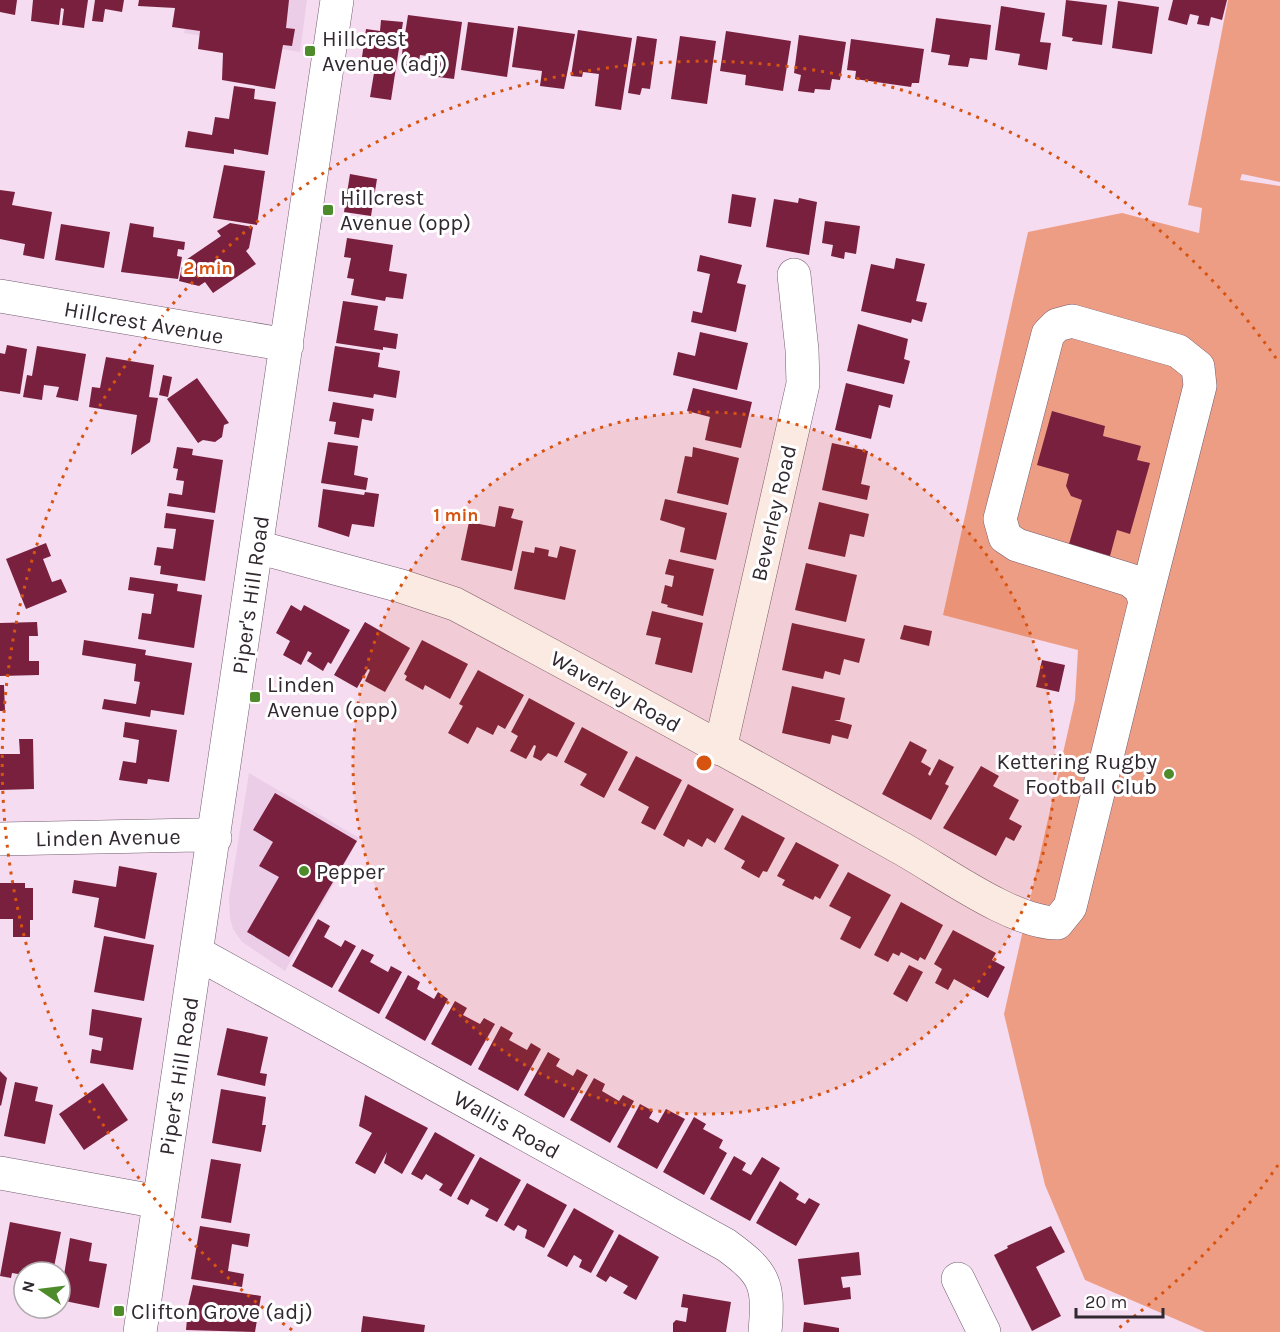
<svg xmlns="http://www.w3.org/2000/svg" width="1280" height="1332" viewBox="0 0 1280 1332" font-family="Karla,sans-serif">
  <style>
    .built { fill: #eccde7 }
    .green { fill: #ee9d85 }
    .building { fill: #78203e }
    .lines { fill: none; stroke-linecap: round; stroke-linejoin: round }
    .minor-casing { stroke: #715c6e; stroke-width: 34 }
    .minor { stroke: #fff; stroke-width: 33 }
    .ring { fill: none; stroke: #d65410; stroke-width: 3; stroke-dasharray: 3 6 }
    .poi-dot { fill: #4d8b2b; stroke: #fff; stroke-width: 2 }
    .labels { text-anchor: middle; stroke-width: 6; stroke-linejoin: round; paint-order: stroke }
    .poi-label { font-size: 22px; fill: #312830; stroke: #fff; text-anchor: start }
    .street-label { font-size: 22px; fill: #312830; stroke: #fff }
    .centre { fill: #d65410; stroke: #fff; stroke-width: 3 }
    .ring-label { font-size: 18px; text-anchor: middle; font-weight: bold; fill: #d65410; stroke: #fff; stroke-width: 6; stroke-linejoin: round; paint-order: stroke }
  </style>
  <rect width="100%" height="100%" fill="#f5dcf1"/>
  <path class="built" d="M189,0H307L300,52L184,33Z
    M249,773L359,838L285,971L242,942L233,929L230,918L229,899Z"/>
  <path class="green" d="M1228,0H1280V182L1242,174L1240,180L1280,186V1332H1205L1085,1280L1045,1185L1004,1014L1075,700L1078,650L943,615L1028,232L1122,213L1199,233L1202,208L1188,205Z"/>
  <path class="building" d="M0,0H17L15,15L0,12Z
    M33,0H88L84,28L62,25L64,9L61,8L59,25L31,21Z
    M95,0H124L122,12L105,9L103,22L92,21Z
    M139,0H289L286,28L295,29L292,46L283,45L275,89L222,80L223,53L198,49L200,31L172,27L175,8L138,6Z
    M1066,0L1107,5L1102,45L1072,41L1073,38L1062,36Z
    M1173,0H1227L1222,20L1211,17L1209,26L1197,24L1199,16L1190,14L1187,25L1168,20Z
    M1118,1L1159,7L1152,54L1112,48Z
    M1001,6L1045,13L1040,42L1051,43L1047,70L1018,65L1020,54L995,50Z
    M408,15L462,22L454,79L438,77L441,58L420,55L418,69L400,66Z
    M936,18L991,25L987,60L970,58L968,67L948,65L950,55L931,52Z
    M381,20L403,22L391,100L370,97L374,73L360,71L366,29L380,31Z
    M468,22L514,28L507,77L461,70Z
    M518,26L575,34L564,89L540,86L542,71L512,67Z
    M578,30L632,38L621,110L595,106L599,74L583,72L582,77L571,76Z
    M726,31L791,41L783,91L745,85L746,75L720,71Z
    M799,35L846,42L840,80L832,79L830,90L815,89L814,93L798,91L801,75L794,73Z
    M637,36L657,39L650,89L642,88L640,95L628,93Z
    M680,36L716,41L707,104L671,99Z
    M851,39L924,49L919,83H912L911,87L855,79L856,71L847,70Z
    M234,86L255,89L254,99L276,102L268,155L234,149V154L185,147L188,131L212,135L215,117L229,119Z
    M224,165L265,171L257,225L213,218Z
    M350,174L377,179L371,216L344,212Z
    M0,190L15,192L12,205L52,212L44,259L23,255L25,244L0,239Z
    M732,194L756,198L751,227L728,223Z
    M799,198L817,202L809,255L766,247L774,199L798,203Z
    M825,221L860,226L856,254L845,252L844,259L831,256L833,245L822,243Z
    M130,223L154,227L153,237L185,242L184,250L178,249L177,256L182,257L178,279L121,272Z
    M230,223L253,227L249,248L246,251L256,264L213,293L205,282L199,286L179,281L183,262L221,236L217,231Z
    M61,224L110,232L104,268L55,260Z
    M347,238L393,245L389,271L407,274L403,299L386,297L385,301L351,295L354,279L347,278L351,258L344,257Z
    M700,255L742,265L737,283L746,285L736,332L691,322L693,311L702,313L710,274L697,271Z
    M896,258L925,264L916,301L927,303L922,322L912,319L911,323L861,311L871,264L894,269Z
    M343,301L378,306L374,330L398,334L396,349L383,347V350L336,343Z
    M858,324L908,339L904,359L910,361L904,384L847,371Z
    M700,332L748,343L737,390L673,375L678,352L695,356Z
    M7,345L27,349L20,394L0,391V353L5,354Z
    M37,346L86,354L78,401L56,397L59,387L44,385L42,400L23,397L27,375L32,376Z
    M335,346L380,353L378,367L400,371L396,398L374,394L373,398L328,391Z
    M106,357L154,365L149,397L158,398L150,442L131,455L137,415L89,407L92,387L100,388Z
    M163,375L172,377L168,397L159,395Z
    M197,378L229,423L224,425L222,437L215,442L203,440L198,443L167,399Z
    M846,383L893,395L890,408L879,405L871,439L835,430Z
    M693,388L752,402L741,448L705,440L710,417L687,411Z
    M333,402L374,409L372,421L362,419L359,438L334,434L336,422L329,421Z
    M1052,411L1105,426L1103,436L1141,446L1137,460L1150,463L1130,534L1117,530L1110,556L1069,544L1082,500L1071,496L1066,486L1069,474L1037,465Z
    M328,442L358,446L354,475L368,478L366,490L321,483Z
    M832,443L868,451L861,484L870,486L867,500L822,490Z
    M177,447L193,449L192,455L223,460L215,513L167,506L169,493L182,495L184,481L176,480L178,469L173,468Z
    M693,447L739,458L728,505L677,493L685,456L692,457Z
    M323,489L364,495L365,492L379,494L374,527L352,524L349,537L318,527Z
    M665,499L727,513L716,560L680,552L685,528L660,520Z
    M819,502L869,514L864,537L850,534L845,557L808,549Z
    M499,506L514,509L511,518L523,521L512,571L461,560L469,522L495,527Z
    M166,513L214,520L205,581L160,574L161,566L154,565L157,547L173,549L176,529L164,528Z
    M46,543L51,556L43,559L52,582L61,579L67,592L26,609L6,559Z
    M560,546L576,550L565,600L514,589L522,551L534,553L535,547L549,550L548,556L557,558Z
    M669,559L714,569L703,616L667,607L668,605L661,603L665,585L672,587L674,576L665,574Z
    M806,563L857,575L846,622L795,610Z
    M130,577L178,584L177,591L202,595L194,648L138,639L142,613L151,614L154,594L128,590Z
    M291,605L301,611L304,605L350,630L331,664L328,662L323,671L307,661L312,653L308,651L301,665L283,655L290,641L276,633Z
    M652,611L703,623L692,673L655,664L661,638L646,635Z
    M37,622L38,636H29V661H39V675L0,676V623Z
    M365,622L410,648L385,692L365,681L370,670L368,669L357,688L334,675Z
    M792,623L865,639L859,663L844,659L840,675L825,671L823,679L782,670Z
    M904,625L932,631L929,646L900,639Z
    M84,640L146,650L145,655L192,663L184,715L151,710L150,717L102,709L104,699L136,704L140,682L134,681L136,664L82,655Z
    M422,640L468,664L450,699L425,685L423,690L405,680L407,676L404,674Z
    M1042,660L1065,665L1059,692L1036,687Z
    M478,670L524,695L505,729L498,725L493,735L477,727L468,744L448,733L463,706L459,704Z
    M0,685H4L5,711H0Z
    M792,686L845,698L840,720H834L852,725L848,739L832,735L830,744L782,733Z
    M529,698L575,723L557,757L548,753L541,761L533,757L536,746L534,745L526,759L510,751L518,736L511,732Z
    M125,722L177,730L169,782L148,779L147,784L119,780L123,761L136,763L139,740L123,737Z
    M582,727L628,752L604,798L580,785L587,774L564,762Z
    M19,739H33L34,789L0,790V754H20Z
    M910,741L927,750L921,762L931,768L928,774L930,776L939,759L954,767L945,784L949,786L931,820L882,794Z
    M636,756L682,780L655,830L641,823L649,807L618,790Z
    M981,766L999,776L993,786L1019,800L1009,819L1022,826L1014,841L1006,837L996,856L943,828Z
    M688,784L734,809L715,843L707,838L702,847L688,839L684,847L663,835Z
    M275,793L357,841L289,957L247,932L279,877L259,866L273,842L253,830Z
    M742,815L785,838L767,872L763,871L759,878L741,868L745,861L724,849Z
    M796,842L839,865L820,899L815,896L813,900L782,885L785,880L777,876Z
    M119,866L157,873L145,939L94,927L99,898L72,893L74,880L116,887Z
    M848,872L891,895L860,949L840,939L851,917L829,906Z
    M0,883H25V888H33V920H30V937H13V919H0Z
    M901,902L943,925L925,960L920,957L918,961L901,952L899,956L893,953L888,962L874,955Z
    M318,919L330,926L324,937L341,947L345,940L356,946L332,988L292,966Z
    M953,930L996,953L992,960L1005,967L988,998L954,979L948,990L935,983L942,969L934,964Z
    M104,936L154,945L144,1001L94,992Z
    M362,949L374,955L370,962L388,972L391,966L402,972L379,1014L338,991Z
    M909,965L923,972L907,1002L893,994Z
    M408,975L420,982L417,989L434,999L438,992L448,999L425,1041L385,1018Z
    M455,1001L467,1008L463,1015L480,1024L484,1018L495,1024L471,1066L431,1044Z
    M92,1009L142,1018L133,1070L90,1063L92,1049L101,1051L103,1038L89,1035Z
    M501,1026L513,1033L509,1040L527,1050L531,1043L541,1049L518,1091L478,1069Z
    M227,1028L268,1037L260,1073L267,1074L265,1086L217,1075Z
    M548,1052L560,1059L556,1066L573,1076L577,1069L588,1075L564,1118L524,1095Z
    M0,1071L7,1078L1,1106L0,1105Z
    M594,1078L605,1084L602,1091L619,1101L623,1095L634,1101L610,1143L570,1120Z
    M15,1082L38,1087L35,1101L53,1105L45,1144L4,1136Z
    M103,1083L128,1120L84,1150L59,1114Z
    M221,1089L266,1097L262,1125H266L261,1152L212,1143Z
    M365,1095L428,1128L402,1174L384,1163L387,1152L375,1174L355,1163L372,1133L359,1126Z
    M640,1104L653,1111L649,1118L658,1123L666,1109L685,1119L657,1169L617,1147Z
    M694,1117L706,1124L703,1129L723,1140L719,1148L727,1153L704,1195L663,1172Z
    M435,1132L475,1155L451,1197L439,1190L443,1184L426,1174L422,1180L411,1174Z
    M734,1156L746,1163L742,1170L751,1175L762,1157L780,1168L750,1221L710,1199Z
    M480,1157L521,1180L497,1222L485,1216L489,1209L471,1199L468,1205L457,1199Z
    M211,1159L241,1164L231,1223L201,1218Z
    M780,1181L799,1194L796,1199L805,1204L809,1198L820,1204L796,1246L756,1223Z
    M527,1183L567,1205L544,1248L525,1238L527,1230L518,1225L514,1231L504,1225Z
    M574,1208L614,1231L591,1273L579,1267L582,1260L574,1255L567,1267L547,1256Z
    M10,1222L61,1232L53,1272H41L42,1267L28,1265L24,1275L12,1273L11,1278L0,1276Z
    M200,1226L250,1234L248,1247L232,1244L228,1271L244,1274L242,1287L191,1279Z
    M1051,1226L1065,1252L1036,1267L1061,1316L1032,1331L994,1255L1008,1248L1007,1246Z
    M619,1234L659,1257L636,1300L623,1293L628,1286L610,1276L606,1282L596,1276Z
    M70,1238L92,1243L89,1261L107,1264L99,1308L60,1300Z
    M859,1252L861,1275L841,1277L843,1288L850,1287L851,1299L804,1305L798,1259Z
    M193,1285L261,1296L255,1332L186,1330L187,1319H185Z
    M683,1294L731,1302L726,1332H673V1323L676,1320L686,1322L688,1308L681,1307Z
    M363,1316L425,1325L424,1332H361Z
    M804,1322L839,1328V1332H803Z"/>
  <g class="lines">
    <g class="minor-casing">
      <path id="minor" d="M0,296L287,345
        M257,547L401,586L455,604C604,683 752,765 899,847C941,870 1012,923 1057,923L1070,907L1145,602L1141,589L1130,580L1017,545L1005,537L1000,519L1048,334L1057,325L1072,321L1178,351L1198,367L1200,386L1145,602
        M720,749L803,384L802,350L794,275
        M0,839L198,835L215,838
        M197,953L726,1245C766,1274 769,1284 765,1332
        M0,1173L159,1202
        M958,1279L984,1332
        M140,1332L337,0"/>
    </g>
    <use href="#minor" class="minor"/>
  </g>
  <circle cx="704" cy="763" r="351" fill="#d65410" fill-opacity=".12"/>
  <g class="ring">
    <circle cx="704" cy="763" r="351"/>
    <path d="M1278 1165A701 701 0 0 1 1116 1330M292 1330A701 701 0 1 1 1278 361"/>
  </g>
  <g class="poi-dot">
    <rect x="304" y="45" width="12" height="12" rx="3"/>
    <rect x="322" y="204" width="12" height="12" rx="3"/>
    <rect x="249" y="691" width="12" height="12" rx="3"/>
    <circle cx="1169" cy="774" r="6"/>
    <circle cx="304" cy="871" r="6"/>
    <rect x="113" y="1305" width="12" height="12" rx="3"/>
  </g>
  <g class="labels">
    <g class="poi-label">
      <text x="322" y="46">Hillcrest<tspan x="322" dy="25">Avenue (adj)</tspan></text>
      <text x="340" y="205">Hillcrest<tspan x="340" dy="25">Avenue (opp)</tspan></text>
      <text x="267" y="692">Linden<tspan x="267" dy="25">Avenue (opp)</tspan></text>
      <text x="1157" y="769" text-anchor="end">Kettering Rugby<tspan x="1157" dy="25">Football Club</tspan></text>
      <text x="316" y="879">Pepper</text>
      <text x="131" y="1319">Clifton Grove (adj)</text>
    </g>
    <g class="street-label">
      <text transform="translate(144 322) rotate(10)" y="8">Hillcrest Avenue</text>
      <text transform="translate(773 513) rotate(-77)" y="8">Beverley Road</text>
      <text transform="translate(250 595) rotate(-82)" y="8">Piper's Hill Road</text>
      <text transform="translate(616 691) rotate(29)" y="8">Waverley Road</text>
      <text transform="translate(108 837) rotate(-1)" y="8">Linden Avenue</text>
      <text transform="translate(178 1076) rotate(-81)" y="8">Piper's Hill Road</text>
      <text transform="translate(507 1124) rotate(29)" y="8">Wallis Road</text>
    </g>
  </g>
  <circle cx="704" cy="763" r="9" class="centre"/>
  <g class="ring-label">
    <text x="208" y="274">2 min</text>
    <text x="456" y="521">1 min</text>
  </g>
  <g transform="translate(42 1290) rotate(284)"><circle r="28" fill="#ffffff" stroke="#ada9ac" stroke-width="1.5"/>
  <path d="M0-4.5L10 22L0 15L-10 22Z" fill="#4d8b2b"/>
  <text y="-9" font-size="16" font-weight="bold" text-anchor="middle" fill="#312830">N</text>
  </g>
  <path d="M1076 1308v9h87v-9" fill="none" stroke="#312830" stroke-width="3"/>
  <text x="1085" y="1308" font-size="18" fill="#312830" stroke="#ffffff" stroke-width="4.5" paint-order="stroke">20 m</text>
</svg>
